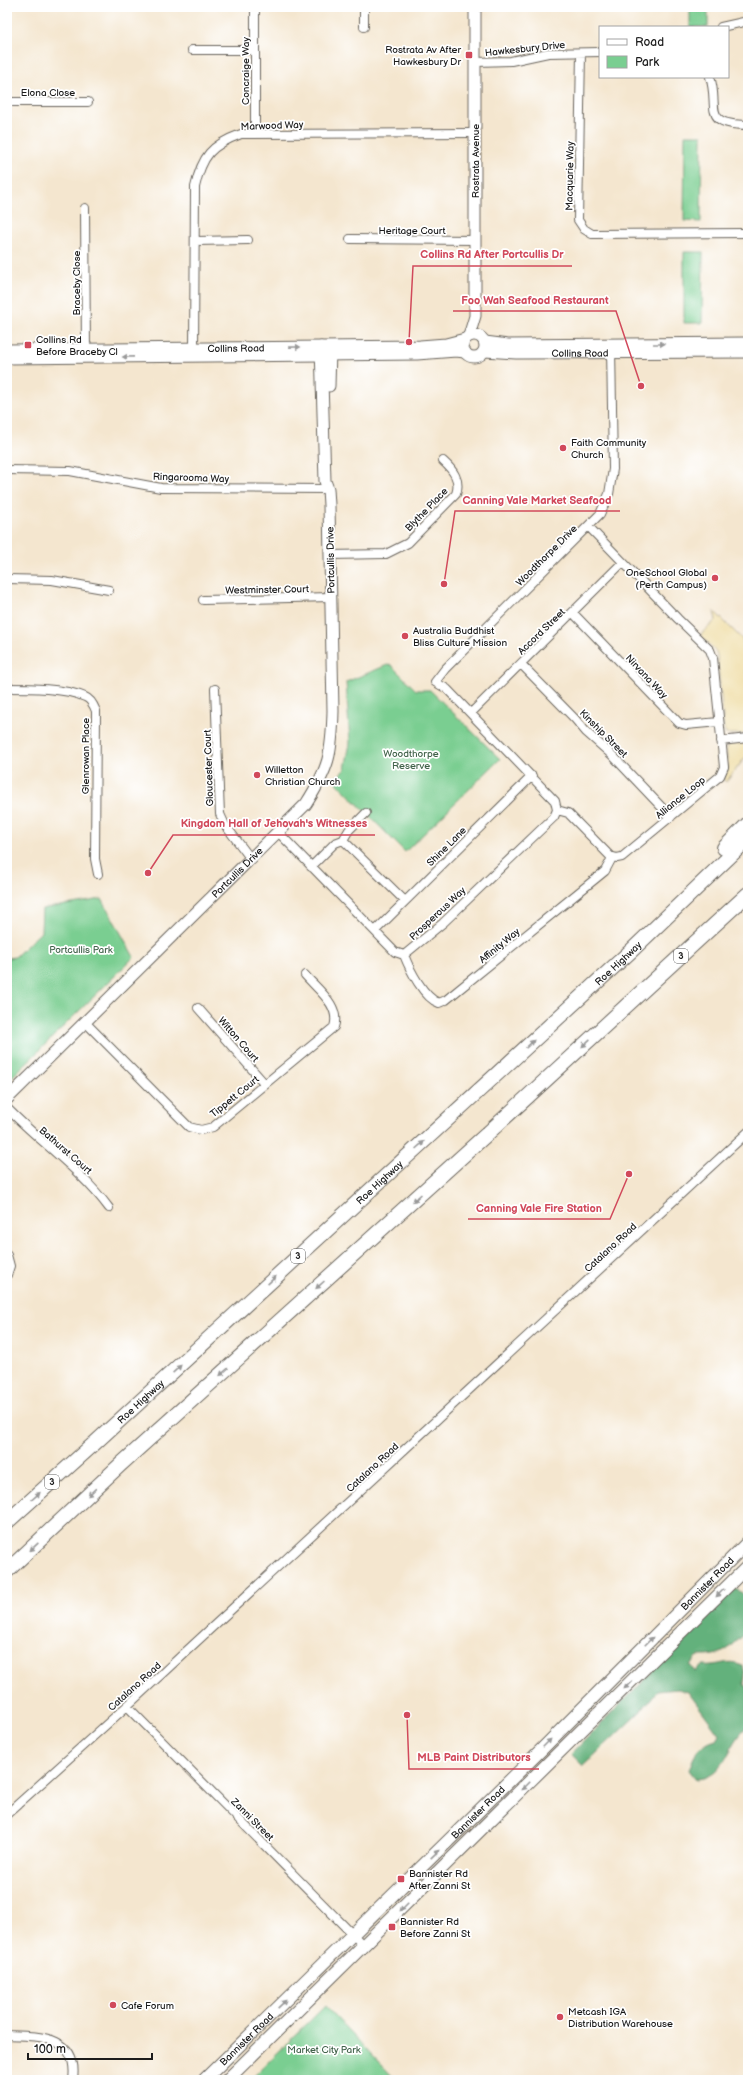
<svg xmlns="http://www.w3.org/2000/svg" width="755" height="2087" viewBox="0 0 755 2087" font-family="'Balsamiq Sans',sans-serif">
  <style>
    .green { fill: #7ace91; stroke: #4b7556 }
    .forest { fill: #63b17b; stroke: #40664c }
    .sand { fill: #eeda9e; stroke: #857b5d }
    .lines { fill: none; stroke-linecap: round; stroke-linejoin: round }
    .street-casing { stroke: #68635b; stroke-width: 10 }
    .secondary-casing { stroke: #68635b; stroke-width: 13 }
    .primary-casing { stroke: #68635b; stroke-width: 14 }
    .highway-casing { stroke: #68635b; stroke-width: 16 }
    .street { stroke: #fff; stroke-width: 8 }
    .secondary { stroke: #fff; stroke-width: 11 }
    .primary { stroke: #fff; stroke-width: 12 }
    .highway { stroke: #fff; stroke-width: 14 }
    .oneway { fill: #999 }
    .poi-dot { fill: #d1495b; stroke: #fff; stroke-width: 1.5 }
    .labels { text-anchor: middle; stroke-width: 3.5; stroke-linejoin: round; paint-order: stroke }
    .shield { fill: #fff; stroke: #606060; stroke-width: 1 }
    .shield-label { font-size: 9px; font-weight: bold; fill: #1c1c1c }
    .street-label { font-size: 10px; fill: #1c1c1c; stroke: #fff }
    .poi-label { font-size: 10px; fill: #1c1c1c; stroke: #fff; text-anchor: start }
    .park-label { font-size: 10px; fill: #42634b; stroke: #fff }
    .leader { fill: none; stroke: #d1495b; stroke-width: 1.5 }
    .callout-dot { fill: #d1495b; stroke: #fff; stroke-width: 1.5 }
    .callout-label { font-size: 11px; text-anchor: middle; font-weight: bold; fill: #d1495b; stroke: #fff; stroke-width: 3.5; stroke-linejoin: round; paint-order: stroke }
  </style>
  <rect width="100%" height="100%" fill="#fff"/>
  <filter id="ink" filterUnits="userSpaceOnUse"><feTurbulence type="fractalNoise" baseFrequency=".025" numOctaves="2"/><feDisplacementMap in="SourceGraphic" scale="8" xChannelSelector="R" yChannelSelector="G"/><feConvolveMatrix kernelMatrix="1 2 1 2 8 2 1 2 1" color-interpolation-filters="sRGB"/></filter>
  <filter id="wash" filterUnits="userSpaceOnUse"><feTurbulence type="fractalNoise" baseFrequency=".012" numOctaves="4" result="noise"/><feDisplacementMap in="SourceGraphic" scale="16" xChannelSelector="R" yChannelSelector="G"/><feGaussianBlur stdDeviation="0.9" result="paint"/><feColorMatrix in="noise" values="0 0 0 0 0 0 0 0 0 0 0 0 0 0 0 0 0 1.4 0 .05"/><feComposite in="paint" operator="in"/></filter>
  <g filter="url(#wash)">
    <rect width="100%" height="100%" fill="#f4e6cf"/>
    <path class="green" d="M690,7H708V27H690Z
      M685,135H702L701,222L684,221Z
      M684,252H703L702,323H684Z
      M390,664L416,690H430L500,759L405,852L334,780L345,769L350,743L346,682Z
      M102,899L134,957L7,1082V958L15,957L41,932L42,909Z
      M325,2006L396,2080H250Z"/>
    <path class="forest" d="M735,1589C754,1596 748,1614 748,1631C730,1647 725,1657 698,1656L690,1665L695,1672L703,1665C720,1667 726,1658 743,1665L745,1675L744,1684L748,1690V1727C727,1743 727,1778 696,1779L689,1770C694,1754 700,1743 716,1739L719,1734L688,1692L678,1689L657,1691L642,1710L583,1766L571,1754Z"/>
    <path class="sand" d="M714,611L743,640L748,690V734H726L724,730L717,655L714,649L700,635L716,620Z
      M748,741V754L726,782L723,779L728,768L726,747L730,743Z"/>
  </g>
  <g filter="url(#ink)">
    <g class="lines">
      <g class="street-casing">
        <path id="street" d="M255,7V134
          M364,7V27
          M721,27L748,21
          M192,50H254
          M581,53L578,220L584,229L592,234L748,233
          M476,62L511,61L548,53L600,52
          M710,77C720,106 700,125 748,125
          M7,102H88
          M85,208L86,353
          M350,239L475,240
          M195,241L248,240
          M194,352L195,187C202,156 211,145 241,134L475,133
          M7,470L70,471L161,488L328,489
          M589,527L678,619L710,650L713,658L724,767L720,776L622,857L617,858L610,856L568,813L557,810L555,801L447,689L435,682L445,669L600,514L609,494L613,469L611,347
          M330,555L386,554L408,543L456,494C461,480 453,470 443,461
          M7,579L52,580L109,590
          M203,600L331,597
          M573,613L679,723L686,725L719,722
          M521,664L575,719L586,732L612,755L671,817
          M7,688C29,688 65,688 85,697C91,699 94,706 96,711L95,859L98,874
          M215,689L220,814L225,825L251,859
          M471,713L623,562
          M721,741L748,738
          M278,832L395,952L404,955L443,923L554,817L557,810
          M343,840L405,901
          M311,867L335,843L343,840L349,830L366,813
          M375,931L532,776
          M404,955C410,970 424,998 439,1003L446,1000L605,871L612,858
          M198,1008L265,1084
          M85,1022L189,1127L201,1130L213,1127L334,1027C341,1006 318,990 305,975
          M7,1108C40,1142 81,1170 109,1208
          M7,1255L10,1266L7,1275
          M127,1706L364,1946
          M7,1814L127,1706L748,1132
          M7,2035C39,2036 79,2035 73,2080"/>
      </g>
      <g class="secondary-casing">
        <g id="secondary">
          <circle cx="474" cy="346" r="11"/>
          <path d="M469,336L475,316V7"/>
          <path d="M485,342L508,345L748,343"/>
          <path id="s1" d="M7,350L420,346L446,344L465,339"/>
          <path id="s2" d="M485,351L516,353L748,352"/>
          <path d="M7,358L417,354L456,351L465,352"/>
          <path d="M329,386L330,349"/>
          <path id="s3" d="M7,1099L306,804C329,768 332,754 333,711L329,505L328,489L325,481L321,347"/>
        </g>
      </g>
      <g class="primary-casing">
        <g id="primary">
          <path id="s4" d="M204,2080L542,1749L748,1542"/>
          <path d="M227,2080L748,1566"/>
        </g>
      </g>
      <g class="highway-casing">
        <g id="highway">
          <path d="M724,848L748,824"/>
          <path id="s5" d="M7,1522L96,1442L632,950L748,839"/>
          <path d="M7,1571L120,1465L487,1134L748,894"/>
        </g>
      </g>
      <use href="#street" class="street"/>
      <use href="#secondary" class="secondary"/>
      <use href="#primary" class="primary"/>
      <use href="#highway" class="highway"/>
    </g>
    <defs><path id="oneway-solid" d="M-6-.8H1V-3.2L6.5 0L1 3.2V.8H-6Z"/></defs>
    <g class="oneway">
      <use href="#oneway-solid" transform="translate(659 344)"/>
      <use href="#oneway-solid" transform="translate(295 347) rotate(-1)"/>
      <use href="#oneway-solid" transform="translate(128 357) rotate(179)"/>
      <use href="#oneway-solid" transform="translate(586 1043) rotate(137)"/>
      <use href="#oneway-solid" transform="translate(530 1044) rotate(-43)"/>
      <use href="#oneway-solid" transform="translate(420 1145) rotate(-42)"/>
      <use href="#oneway-solid" transform="translate(417 1198) rotate(138)"/>
      <use href="#oneway-solid" transform="translate(272 1280) rotate(-43)"/>
      <use href="#oneway-solid" transform="translate(320 1285) rotate(138)"/>
      <use href="#oneway-solid" transform="translate(177 1369) rotate(-43)"/>
      <use href="#oneway-solid" transform="translate(224 1372) rotate(138)"/>
      <use href="#oneway-solid" transform="translate(92 1492) rotate(137)"/>
      <use href="#oneway-solid" transform="translate(36 1496) rotate(-42)"/>
      <use href="#oneway-solid" transform="translate(34 1547) rotate(137)"/>
      <use href="#oneway-solid" transform="translate(720 1593) rotate(135)"/>
      <use href="#oneway-solid" transform="translate(649 1641) rotate(-45)"/>
      <use href="#oneway-solid" transform="translate(628 1685) rotate(135)"/>
      <use href="#oneway-solid" transform="translate(547 1743) rotate(-45)"/>
      <use href="#oneway-solid" transform="translate(526 1786) rotate(135)"/>
      <use href="#oneway-solid" transform="translate(435 1854) rotate(-44)"/>
      <use href="#oneway-solid" transform="translate(404 1907) rotate(135)"/>
      <use href="#oneway-solid" transform="translate(282 2004) rotate(-44)"/>
    </g>
  </g>
  <g class="poi-dot">
    <rect x="465" y="51" width="8" height="8" rx="2"/>
    <rect x="24" y="341" width="8" height="8" rx="2"/>
    <circle cx="563" cy="448" r="4"/>
    <circle cx="715" cy="578" r="4"/>
    <circle cx="405" cy="636" r="4"/>
    <circle cx="257" cy="775" r="4"/>
    <rect x="397" y="1875" width="8" height="8" rx="2"/>
    <rect x="388" y="1923" width="8" height="8" rx="2"/>
    <circle cx="113" cy="2005" r="4"/>
    <circle cx="560" cy="2017" r="4"/>
  </g>
  <g class="labels">
    <g class="shield">
      <rect x="674" y="949" width="14" height="14" rx="3"/>
      <rect x="291" y="1249" width="14" height="14" rx="3"/>
      <rect x="45" y="1475" width="14" height="14" rx="3"/>
    </g>
    <g class="shield-label">
      <text x="681" y="959">3</text>
      <text x="298" y="1259">3</text>
      <text x="52" y="1485">3</text>
    </g>
    <g class="street-label">
      <text transform="translate(525 48) rotate(-6)" y="4">Hawkesbury Drive</text>
      <text transform="translate(245 71) rotate(-90)" y="4">Concraige Way</text>
      <text x="48" y="96">Elona Close</text>
      <text transform="translate(272 125) rotate(-2)" y="4">Marwood Way</text>
      <text transform="translate(475 161) rotate(-90)" y="4">Rostrata Avenue</text>
      <text transform="translate(569 176) rotate(-89)" y="4">Macquarie Way</text>
      <text x="412" y="234">Heritage Court</text>
      <text transform="translate(76 283) rotate(-90)" y="4">Braceby Close</text>
      <text dy="4" stroke="none"><textPath href="#s1" startOffset="229">Collins Road</textPath></text>
      <text dy="4" stroke="none"><textPath href="#s2" startOffset="95">Collins Road</textPath></text>
      <text transform="translate(191 477) rotate(2)" y="4">Ringarooma Way</text>
      <text transform="translate(426 509) rotate(-46)" y="4">Blythe Place</text>
      <text transform="translate(546 555) rotate(-45)" y="4">Woodthorpe Drive</text>
      <text transform="translate(330 560) rotate(-91)" y="4">Portcullis Drive</text>
      <text transform="translate(267 589) rotate(-1)" y="4">Westminster Court</text>
      <text transform="translate(541 631) rotate(-44)" y="4">Accord Street</text>
      <text transform="translate(647 676) rotate(47)" y="4">Nirvana Way</text>
      <text transform="translate(604 733) rotate(45)" y="4">Kinship Street</text>
      <text transform="translate(85 756) rotate(-90)" y="4">Glenrowan Place</text>
      <text transform="translate(208 768) rotate(-92)" y="4">Gloucester Court</text>
      <text transform="translate(680 797) rotate(-39)" y="4">Alliance Loop</text>
      <text transform="translate(446 846) rotate(-45)" y="4">Shine Lane</text>
      <text dy="4" stroke="none"><textPath href="#s3" startOffset="323">Portcullis Drive</textPath></text>
      <text transform="translate(437 913) rotate(-43)" y="4">Prosperous Way</text>
      <text transform="translate(499 945) rotate(-39)" y="4">Affinity Way</text>
      <text dy="4" stroke="none"><textPath href="#s5" startOffset="828">Roe Highway</textPath></text>
      <text transform="translate(239 1039) rotate(49)" y="4">Witton Court</text>
      <text transform="translate(234 1096) rotate(-39)" y="4">Tippett Court</text>
      <text transform="translate(66 1150) rotate(41)" y="4">Bathurst Court</text>
      <text dy="4" stroke="none"><textPath href="#s5" startOffset="504">Roe Highway</textPath></text>
      <text transform="translate(610 1247) rotate(-43)" y="4">Catalano Road</text>
      <text dy="4" stroke="none"><textPath href="#s5" startOffset="180">Roe Highway</textPath></text>
      <text transform="translate(372 1467) rotate(-43)" y="4">Catalano Road</text>
      <text dy="4" stroke="none"><textPath href="#s4" startOffset="707">Bannister Road</textPath></text>
      <text transform="translate(134 1686) rotate(-42)" y="4">Catalano Road</text>
      <text dy="4" stroke="none"><textPath href="#s4" startOffset="383">Bannister Road</textPath></text>
      <text transform="translate(253 1819) rotate(45)" y="4">Zanni Street</text>
      <text dy="4" stroke="none"><textPath href="#s4" startOffset="59">Bannister Road</textPath></text>
    </g>
    <g class="poi-label">
      <text x="461" y="53" text-anchor="end">Rostrata Av After<tspan x="461" dy="12">Hawkesbury Dr</tspan></text>
      <text x="36" y="343">Collins Rd<tspan x="36" dy="12">Before Braceby Cl</tspan></text>
      <text x="571" y="446">Faith Community<tspan x="571" dy="12">Church</tspan></text>
      <text x="707" y="576" text-anchor="end">OneSchool Global<tspan x="707" dy="12">(Perth Campus)</tspan></text>
      <text x="413" y="634">Australia Buddhist<tspan x="413" dy="12">Bliss Culture Mission</tspan></text>
      <text x="265" y="773">Willetton<tspan x="265" dy="12">Christian Church</tspan></text>
      <text x="409" y="1877">Bannister Rd<tspan x="409" dy="12">After Zanni St</tspan></text>
      <text x="400" y="1925">Bannister Rd<tspan x="400" dy="12">Before Zanni St</tspan></text>
      <text x="121" y="2009">Cafe Forum</text>
      <text x="568" y="2015">Metcash IGA<tspan x="568" dy="12">Distribution Warehouse</tspan></text>
    </g>
    <g class="park-label">
      <text x="411" y="757">Woodthorpe<tspan x="411" dy="12">Reserve</tspan></text>
      <text x="81" y="953">Portcullis Park</text>
      <text x="324" y="2053">Market City Park</text>
    </g>
  </g>
  <path class="leader" d="M409 342L413 266H572M641 386L616 311H453M444 584L455 511H620M148 873L173 835H375M629 1174L610 1219H468M407 1715L409 1769H539"/>
  <g class="callout-dot">
    <circle cx="409" cy="342" r="4"/>
    <circle cx="641" cy="386" r="4"/>
    <circle cx="444" cy="584" r="4"/>
    <circle cx="148" cy="873" r="4"/>
    <circle cx="629" cy="1174" r="4"/>
    <circle cx="407" cy="1715" r="4"/>
  </g>
  <g class="callout-label">
    <text x="492" y="258">Collins Rd After Portcullis Dr</text>
    <text x="535" y="304">Foo Wah Seafood Restaurant</text>
    <text x="537" y="504">Canning Vale Market Seafood</text>
    <text x="274" y="827">Kingdom Hall of Jehovah's Witnesses</text>
    <text x="539" y="1212">Canning Vale Fire Station</text>
    <text x="474" y="1761">MLB Paint Distributors</text>
  </g>
  <rect width="755" height="2087" fill="none" stroke="#fff" stroke-width="24"/>
  <rect x="599" y="26" width="130" height="52" fill="#ffffff" stroke="#a4a4a4"/>
  <rect x="607" y="39" width="20" height="6" fill="#ffffff" stroke="#a4a4a4"/>
  <text x="635" y="46" font-size="12" fill="#1c1c1c">Road</text>
  <rect x="607" y="56" width="20" height="12" fill="#7ace91" stroke="#a4a4a4"/>
  <text x="635" y="66" font-size="12" fill="#1c1c1c">Park</text>
  <path d="M28 2053v6h124v-6" fill="none" stroke="#1c1c1c" stroke-width="2"/>
  <text x="34" y="2053" font-size="12" fill="#1c1c1c" stroke="#ffffff" stroke-width="3" paint-order="stroke">100 m</text>
</svg>
